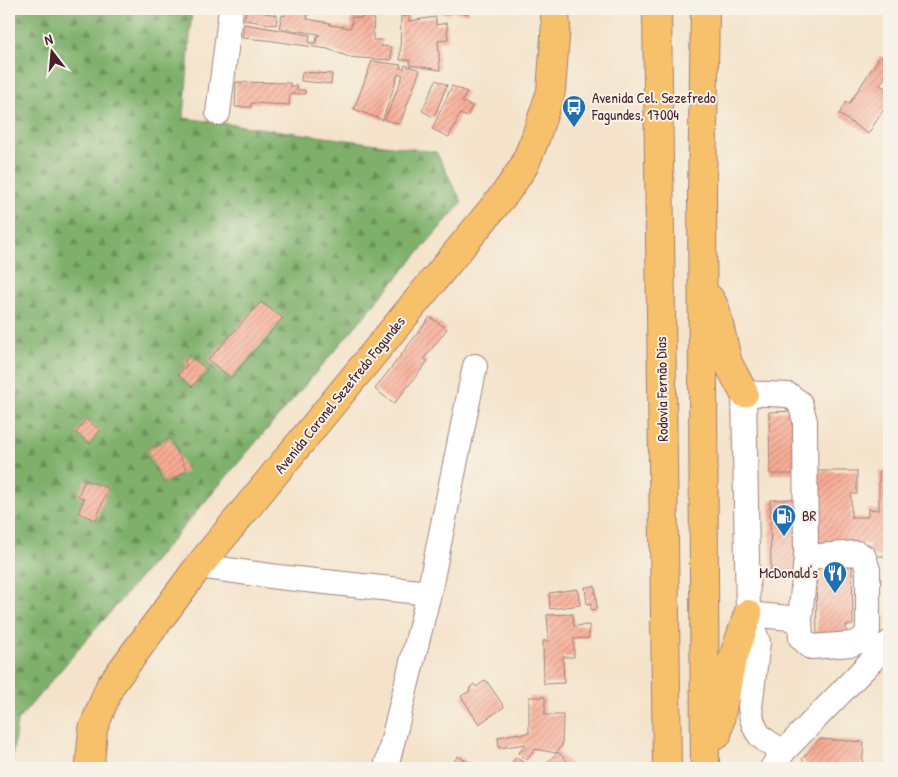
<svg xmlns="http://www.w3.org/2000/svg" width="898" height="777" viewBox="0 0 898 777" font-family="'Patrick Hand',sans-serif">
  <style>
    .forest { fill: url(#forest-firs); stroke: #64684b }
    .building { fill: url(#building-hatch) }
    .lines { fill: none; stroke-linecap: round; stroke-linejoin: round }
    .minor-casing { stroke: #9f817a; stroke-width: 26 }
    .major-casing { stroke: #9f817a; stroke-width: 30 }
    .highway-casing { stroke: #9f817a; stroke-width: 30 }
    .minor { stroke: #fff; stroke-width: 24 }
    .major { stroke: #f7c06b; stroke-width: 28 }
    .highway { stroke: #f7c06b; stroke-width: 28 }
    .labels { text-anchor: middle; stroke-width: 4; stroke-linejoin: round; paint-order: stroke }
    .poi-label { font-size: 15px; fill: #4a1f2b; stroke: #f7f3e8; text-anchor: start }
    .street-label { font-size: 15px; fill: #4a1f2b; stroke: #f7f3e8 }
  </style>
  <defs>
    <pattern id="forest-firs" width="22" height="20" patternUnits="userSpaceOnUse" patternTransform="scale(1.25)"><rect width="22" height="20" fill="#7eb06b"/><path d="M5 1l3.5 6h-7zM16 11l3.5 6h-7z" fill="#698f58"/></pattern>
    <pattern id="building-hatch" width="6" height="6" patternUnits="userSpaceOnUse" patternTransform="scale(1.25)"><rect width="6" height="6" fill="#f9ac95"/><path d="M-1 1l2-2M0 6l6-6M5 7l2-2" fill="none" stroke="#cc8b7a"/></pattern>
  </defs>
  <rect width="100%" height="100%" fill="#f7f3e8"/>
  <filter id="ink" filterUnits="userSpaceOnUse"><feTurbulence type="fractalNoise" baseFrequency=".02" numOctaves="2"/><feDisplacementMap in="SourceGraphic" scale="10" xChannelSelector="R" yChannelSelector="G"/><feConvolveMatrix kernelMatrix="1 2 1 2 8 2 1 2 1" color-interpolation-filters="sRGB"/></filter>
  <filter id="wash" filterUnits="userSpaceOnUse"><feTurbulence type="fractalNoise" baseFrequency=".0096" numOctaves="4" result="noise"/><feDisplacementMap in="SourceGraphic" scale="20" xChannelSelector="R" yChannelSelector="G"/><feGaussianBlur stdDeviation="1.12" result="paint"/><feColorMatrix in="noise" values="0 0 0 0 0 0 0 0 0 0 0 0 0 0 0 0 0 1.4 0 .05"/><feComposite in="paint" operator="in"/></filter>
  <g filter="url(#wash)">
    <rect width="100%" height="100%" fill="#f4e3ca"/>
    <path class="forest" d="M9,9H192L184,118L436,152L462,202L17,721L11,768H9Z"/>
    <g id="blocks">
      <path class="building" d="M286,9H331V13L309,10L307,19L330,23V25L351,28L352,17L362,18L363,9L374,11L373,40H382L381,46L391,47V60L360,58L349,57L328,49L266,40L242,38L244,24L310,35L309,43H316L317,36H319V34L279,28L282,15L285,16Z
        M438,9H468V14L450,11V15L437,12Z
        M246,10L277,15L276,25L244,20Z
        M401,16H409V21L436,17V25L447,23L448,40L438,41L440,70L410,65V60H400Z
        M880,56L889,62V71L880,85L889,90V101L868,134L839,114L846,102L849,104Z
        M372,61L401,65L400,68L404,69L405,65L420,70L400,124L385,120L403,75L398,74L383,120L354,109Z
        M302,72L332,74L331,84L301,81Z
        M436,80L447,85L434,117L422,111Z
        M236,82L290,83V86H297V90H305V94H290L289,105L251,103V107H235Z
        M452,86L467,92L462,102L472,106L467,117L460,114L449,137L432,129Z
        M261,302L283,318L231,378L208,360Z
        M430,317L447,329L424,359L428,361L394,404L375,389Z
        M190,355L207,370L192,387L178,374L187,365L184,362Z
        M796,411L798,474H770L769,412Z
        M86,419L100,430L90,444L76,433Z
        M170,438L187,471L164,483L147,450Z
        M811,471H857V494H851V517H868V509L879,510V471H889V556H869V544H810Z
        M85,480L108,488L96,520L78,513L84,499L78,496Z
        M797,499L799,574L771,575L770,500Z
        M852,563L853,625H846V637H817L816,564Z
        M595,586L597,609L591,610V603L587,604L585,587Z
        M577,589V591H578L580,605L550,609L549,593Z
        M573,614L574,626L589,625V638L574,639V657H563L564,683L544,684L543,641H549L547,615Z
        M486,680L504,707L479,724L461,696L470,691L469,689L471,688L470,687L474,684L476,687Z
        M529,697H545V715H563L562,746L556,753L535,749L527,760L519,753L526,744L499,748L498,737L519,733V735L529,733Z
        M820,739L864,742L862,768H808L802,759Z
        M558,752L571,765L568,768H541Z
        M458,756L469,763L465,768H449Z
        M516,757L526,765L524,768H507Z"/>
    </g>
  </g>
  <g filter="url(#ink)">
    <use href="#blocks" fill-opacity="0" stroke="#9f817a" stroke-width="1"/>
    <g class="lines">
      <g class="minor-casing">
        <path id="minor" d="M218,113L231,9
          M199,566L278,577L429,593
          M748,614L800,619L801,638L811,647L852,644L862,640L868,631V570L864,557L857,553L806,557L805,421L800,403L789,395L744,393L748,614L758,642L750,707C753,734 761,740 784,751L889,643
          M800,619L806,557
          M386,768L429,593L475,366
          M772,768L784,751"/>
      </g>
      <g class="major-casing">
        <path id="major" d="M91,768L90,764L93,729L110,686L199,566L507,191L524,166L535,139L551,91L556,24L554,9"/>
      </g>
      <g class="highway-casing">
        <path id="highway" d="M657,9L667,768
          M710,299L715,308L728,363L744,393
          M717,735L731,664L748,614
          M705,768L702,191L705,9"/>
      </g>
      <use href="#minor" class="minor"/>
      <use href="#major" class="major"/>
      <use href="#highway" class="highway"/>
    </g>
  </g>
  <defs>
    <g id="bus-pin" transform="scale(1.25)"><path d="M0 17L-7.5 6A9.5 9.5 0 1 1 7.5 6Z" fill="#1f6fb2" stroke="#f7f3e8"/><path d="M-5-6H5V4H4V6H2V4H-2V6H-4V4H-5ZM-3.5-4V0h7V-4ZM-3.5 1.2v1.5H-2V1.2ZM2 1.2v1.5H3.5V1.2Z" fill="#fff"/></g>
    <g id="fuel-pin" transform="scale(1.25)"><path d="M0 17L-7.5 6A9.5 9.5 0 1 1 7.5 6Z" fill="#1f6fb2" stroke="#f7f3e8"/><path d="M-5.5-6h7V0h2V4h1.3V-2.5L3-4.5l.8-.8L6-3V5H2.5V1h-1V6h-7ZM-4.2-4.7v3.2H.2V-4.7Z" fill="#fff"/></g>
    <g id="restaurant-pin" transform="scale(1.25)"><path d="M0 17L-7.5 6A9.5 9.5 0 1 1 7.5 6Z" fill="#1f6fb2" stroke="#f7f3e8"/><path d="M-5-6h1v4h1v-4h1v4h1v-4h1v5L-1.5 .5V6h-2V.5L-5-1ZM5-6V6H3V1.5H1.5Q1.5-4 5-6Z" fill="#fff"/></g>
  </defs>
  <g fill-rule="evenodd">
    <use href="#bus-pin" x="574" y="107"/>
    <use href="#fuel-pin" x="784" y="516"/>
    <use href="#restaurant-pin" x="835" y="573"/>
  </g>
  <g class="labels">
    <g class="poi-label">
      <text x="592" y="103">Avenida Cel. Sezefredo<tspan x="592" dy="17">Fagundes, 17004</tspan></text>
      <text x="802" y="521">BR</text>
      <text x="818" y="578" text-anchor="end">McDonald's</text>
    </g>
    <g class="street-label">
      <text transform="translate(662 389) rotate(-91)" y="5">Rodovia Fernão Dias</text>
      <text transform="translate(340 395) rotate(-51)" y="5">Avenida Coronel Sezefredo Fagundes</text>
    </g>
  </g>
  <rect width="898" height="777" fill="none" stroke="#f7f3e8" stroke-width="30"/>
  <g transform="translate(52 52) rotate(344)" stroke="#f7f3e8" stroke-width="4" paint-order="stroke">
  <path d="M0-4L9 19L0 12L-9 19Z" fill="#4a1f2b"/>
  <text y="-8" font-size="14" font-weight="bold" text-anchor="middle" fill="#4a1f2b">N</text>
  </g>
</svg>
